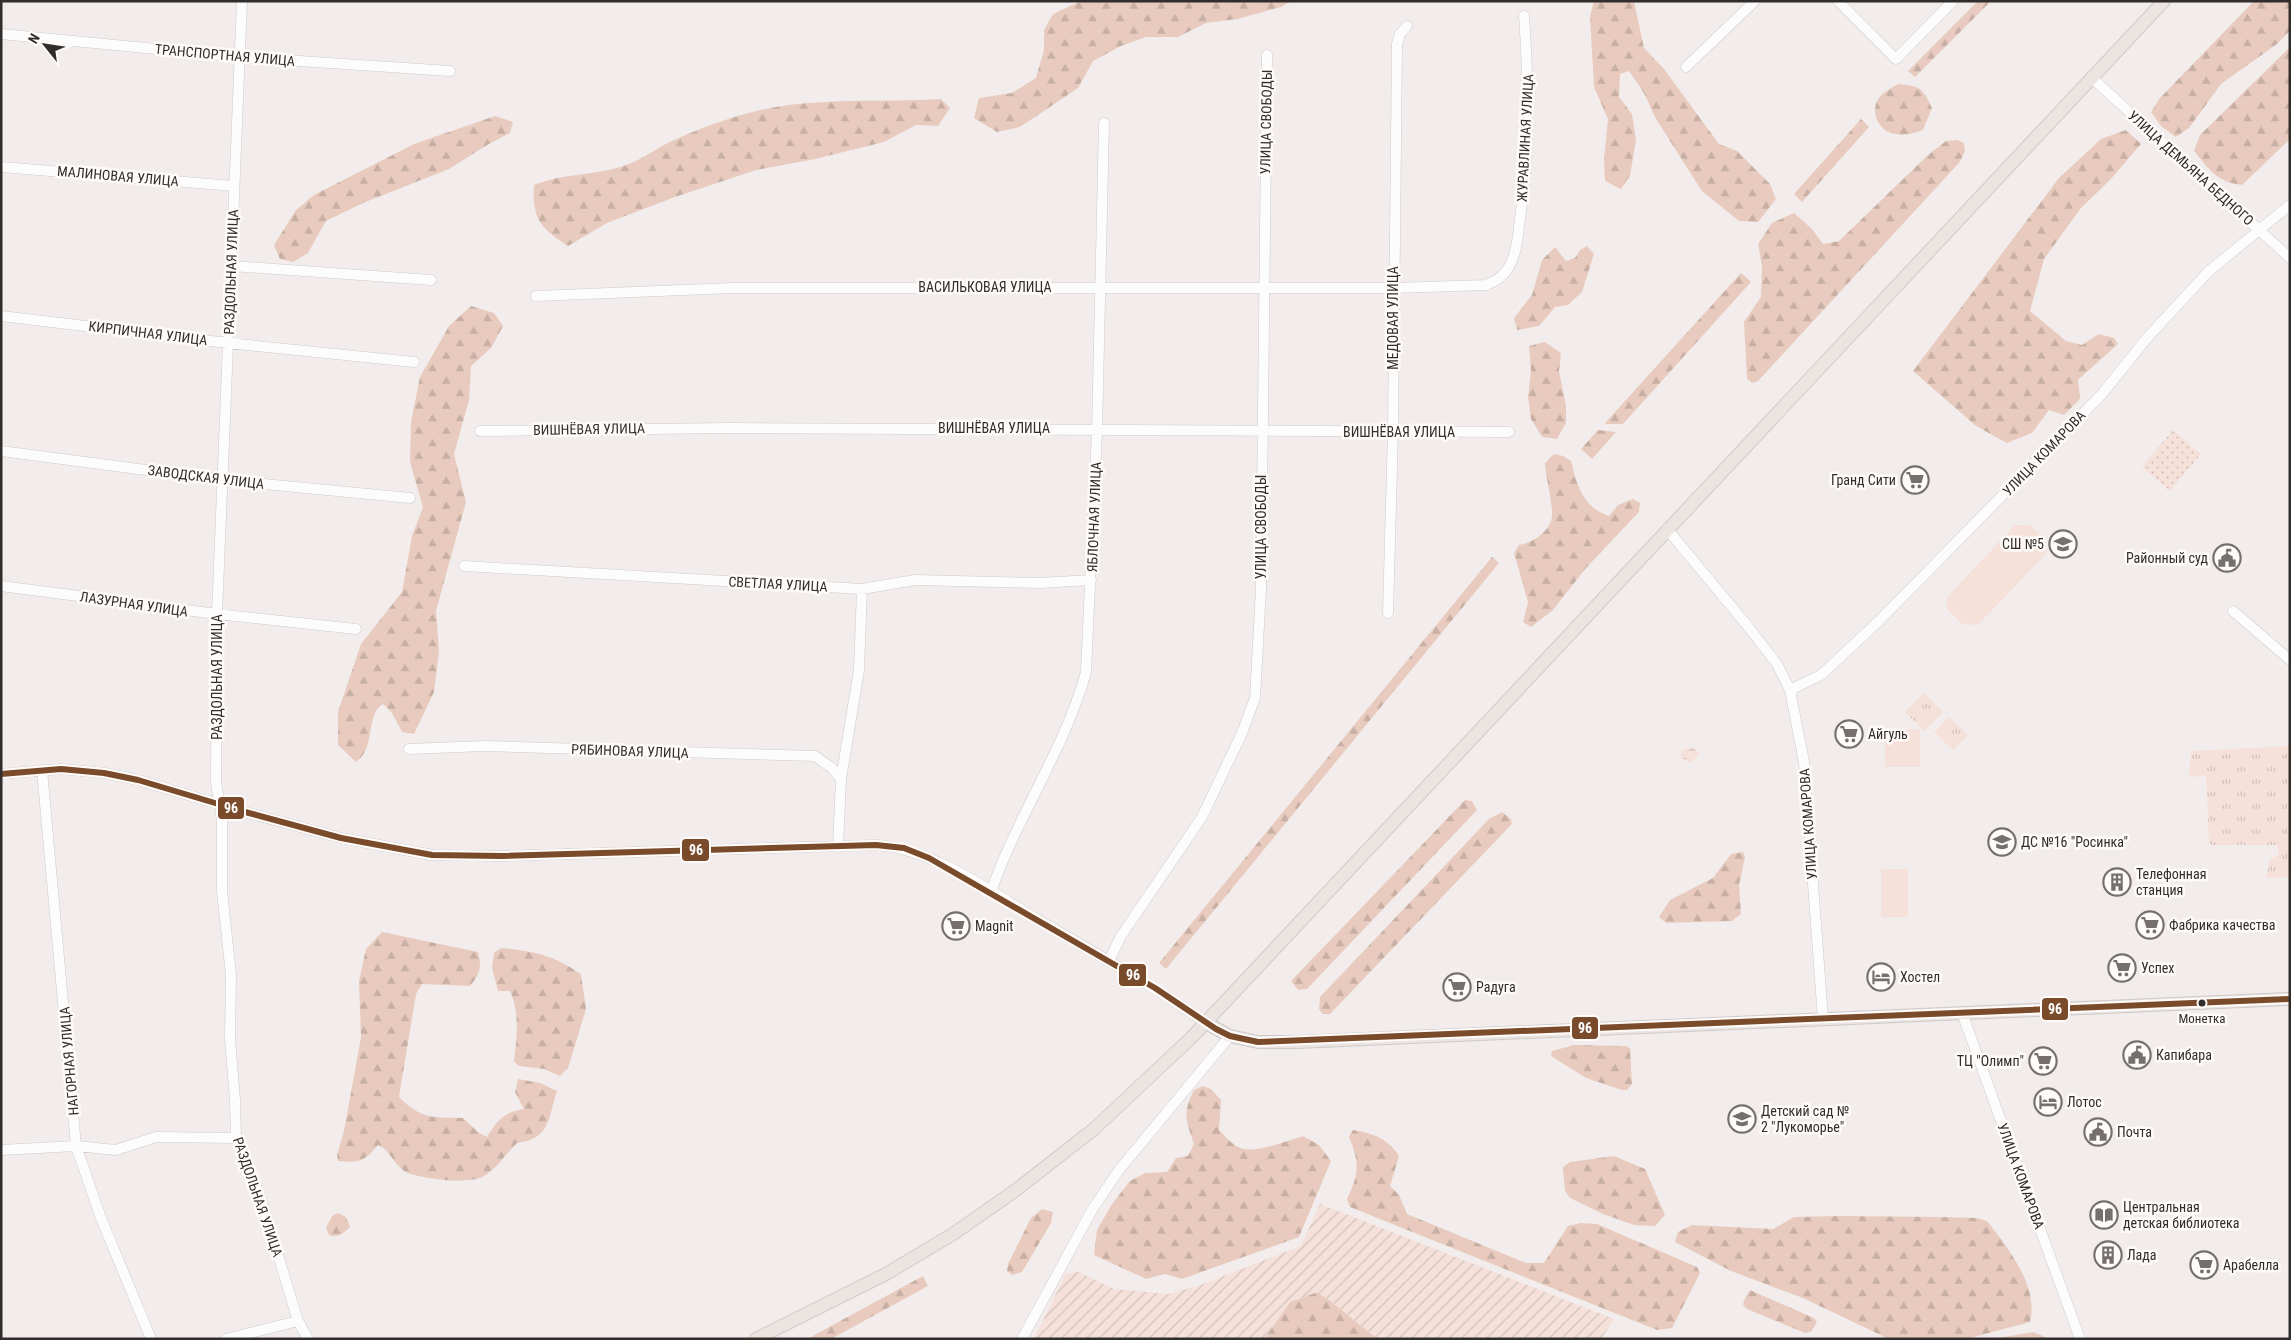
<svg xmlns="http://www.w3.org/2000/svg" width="2291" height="1340" viewBox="0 0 2291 1340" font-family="'Roboto Condensed',sans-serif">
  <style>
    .grass { fill: url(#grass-dots) }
    .forest { fill: url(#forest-firs) }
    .wetland { fill: url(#wetland-marsh) }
    .park { fill: url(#park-tufts) }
    .garden { fill: url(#garden-furrows) }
    .pitch { fill: #f5e1d9 }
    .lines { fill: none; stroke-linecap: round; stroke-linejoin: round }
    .minor-casing { stroke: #cecbc9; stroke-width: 11 }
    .major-casing { stroke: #cdcbc9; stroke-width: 14 }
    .minor { stroke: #fdfcfc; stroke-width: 10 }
    .major { stroke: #ebe4e1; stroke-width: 12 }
    .bus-1-casing { stroke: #fffbf9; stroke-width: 10 }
    .bus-1 { stroke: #7a4b2a; stroke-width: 6 }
    .bus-dot { fill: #312d2b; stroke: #fffbf9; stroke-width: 2 }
    .labels { text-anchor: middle; stroke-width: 5; stroke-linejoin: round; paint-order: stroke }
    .bus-label { font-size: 13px; fill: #312d2b; stroke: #fffbf9 }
    .street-label { font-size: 14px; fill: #312d2b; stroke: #fffbf9 }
    .poi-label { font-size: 14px; fill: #312d2b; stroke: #fffbf9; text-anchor: start }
    .line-badge { stroke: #fffbf9; stroke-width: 2 }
    .badge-label { font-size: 14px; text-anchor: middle; font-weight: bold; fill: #fff }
  </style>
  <defs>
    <pattern id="grass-dots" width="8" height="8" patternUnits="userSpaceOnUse" patternTransform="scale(1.25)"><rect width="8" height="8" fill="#f5e1d9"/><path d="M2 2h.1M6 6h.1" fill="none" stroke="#d2c1ba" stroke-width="1.8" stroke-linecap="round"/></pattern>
    <pattern id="forest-firs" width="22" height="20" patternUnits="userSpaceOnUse" patternTransform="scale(1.25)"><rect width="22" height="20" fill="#e8cbbe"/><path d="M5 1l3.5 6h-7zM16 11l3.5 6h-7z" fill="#c7afa3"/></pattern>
    <pattern id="wetland-marsh" width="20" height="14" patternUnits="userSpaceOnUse" patternTransform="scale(1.25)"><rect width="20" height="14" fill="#f5e1d9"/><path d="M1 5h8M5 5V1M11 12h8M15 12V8" fill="none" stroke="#d2c1ba"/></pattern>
    <pattern id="park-tufts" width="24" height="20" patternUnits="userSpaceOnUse" patternTransform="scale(1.25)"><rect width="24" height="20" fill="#f5e1d9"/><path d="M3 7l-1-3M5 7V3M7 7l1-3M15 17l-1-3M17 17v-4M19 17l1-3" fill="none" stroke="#d2c1ba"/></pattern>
    <pattern id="garden-furrows" width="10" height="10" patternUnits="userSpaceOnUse" patternTransform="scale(1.25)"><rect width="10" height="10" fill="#f5e1d9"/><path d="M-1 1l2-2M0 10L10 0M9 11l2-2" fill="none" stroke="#d2c1ba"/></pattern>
  </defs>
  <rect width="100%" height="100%" fill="#f2edec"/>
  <path class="grass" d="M2173,430L2201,454L2170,491L2142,467Z"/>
  <path class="forest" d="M1081,1H1291L1281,7L1237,19L1206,23L1178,37H1146L1121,46L1093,61L1078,88L1020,127L997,132L974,118L979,98L1012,93L1036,78L1044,50V30L1053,14Z
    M1594,1H1634L1644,48L1664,69L1719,144L1737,151L1770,184L1776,199L1758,222L1739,221L1702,191L1656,119L1644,93L1629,71L1620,74L1619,97L1632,114L1636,140L1630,176L1621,189L1605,181L1604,160L1608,119L1594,87L1590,16Z
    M1978,1H1991L1915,77L1908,71Z
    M2254,1H2290V31L2277,44L2221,84L2189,128L2176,137L2161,126L2151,112L2160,98Z
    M2290,47V139L2242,185C2216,182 2210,170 2194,151L2200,135Z
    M1898,84C1920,86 1923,88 1932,108L1923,130C1914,133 1906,136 1896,134C1879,132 1869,112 1879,98C1883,92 1892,88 1898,84Z
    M941,99L950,108L938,126L916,125L884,142L815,159L756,170L675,197L607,223L568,246C540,228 532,219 534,185C563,173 596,176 626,165C642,160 655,149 670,142C693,131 720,121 745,114C807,96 877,103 941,99Z
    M495,116L513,122L510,133L487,145L449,169L363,203L326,221L308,253L293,262L280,259L274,245L296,210L314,195L414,144Z
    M1861,119L1869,127L1802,202L1794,194Z
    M2126,130L2141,144L2110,180L2081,208L2044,259L2030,311L2066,341L2082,345L2099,334L2114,338L2118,344L2078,380L2080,399L2064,415L2049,410L2032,433L2007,443L1976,426L1913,371L2059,178L2101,139Z
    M1957,140L1964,143L1965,151L1959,163L1758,381L1752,383L1747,379L1744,322L1761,297L1762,267L1758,244L1772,223L1794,213L1812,229L1823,244L1839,241L1928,155L1946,141Z
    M1587,246L1594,254L1582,292L1568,305L1555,307L1539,326L1517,330L1514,318L1532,295L1542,260L1555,247L1566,261L1575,258L1580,250Z
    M1741,273L1751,282L1623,424H1607L1605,423Z
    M471,306L494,313L503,326L491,348L471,366L469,400L454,454L466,502L436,611L439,651L434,692L414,734L402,732L392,713L383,704C380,706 376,710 375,713C368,729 372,751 356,762L338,745V712L361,644L402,592L412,536L423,507L410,462L411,422L420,377L449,326Z
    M1545,342L1561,353L1559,371L1566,406V423L1557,439L1542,437L1531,419L1528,397L1531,371L1529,346Z
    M1598,430L1616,432L1592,459L1581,449Z
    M1554,454L1563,456L1571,461C1577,486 1583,507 1609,516L1618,505L1633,499L1640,503L1639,512L1586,568L1553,610L1531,627L1523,622L1528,602L1514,553L1519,545C1533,543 1552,530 1552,515C1552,498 1546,480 1545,463Z
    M1492,557L1499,563L1166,969L1159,963Z
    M1465,800L1472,801L1477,810L1307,989L1298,990L1291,981Z
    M1502,812L1511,819L1512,824L1330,1014H1323L1319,1009L1320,997L1489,819Z
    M1743,852L1745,857L1739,885L1741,914L1732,921L1666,923L1659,917L1670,900L1713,878L1731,854Z
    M382,932L478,952C482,967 480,974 470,986L422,984L416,994L399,1097C422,1120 432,1117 463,1118L479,1133L487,1137C498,1119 503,1113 524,1109L515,1092L518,1079L540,1083L557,1091C548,1119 550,1139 517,1143C507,1153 496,1169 484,1176C470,1185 424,1179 408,1173C394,1167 391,1150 378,1145C364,1162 359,1163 338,1161L337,1155L344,1131L361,1037L359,981L366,949Z
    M501,948C535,951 553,955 581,974L586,1009L568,1068L560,1076L544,1069L519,1066L514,1061C517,1038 520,1013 510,991H498L492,968L494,953Z
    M1574,1045L1626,1046L1630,1048L1632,1084L1627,1090H1622L1586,1078L1551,1056L1552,1051Z
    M1203,1086L1211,1089L1221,1100L1219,1130C1226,1137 1232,1145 1241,1148C1253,1154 1290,1140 1303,1136L1319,1145L1331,1161L1299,1237L1182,1279L1165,1274L1146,1279L1094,1255L1097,1230L1112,1204L1130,1181L1145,1173L1167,1172L1176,1158L1188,1156L1194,1144C1186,1120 1182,1114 1194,1090Z
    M1353,1130C1372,1133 1389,1139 1399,1156L1390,1186L1399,1195L1407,1214L1526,1263H1544L1568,1226L1580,1223L1597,1224L1697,1267L1700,1273L1672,1328L1657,1330L1350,1207L1347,1199C1359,1173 1360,1164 1349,1137Z
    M1614,1156L1645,1169L1665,1215L1655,1226L1634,1225L1603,1214L1570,1198L1565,1191L1563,1167L1570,1162Z
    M1042,1209L1053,1212L1051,1223L1022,1272L1012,1275L1007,1271L1008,1264L1031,1218Z
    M338,1213L346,1217L350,1227C343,1234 338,1238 329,1235L326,1228L332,1216Z
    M1840,1216L1945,1217L1976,1218L1987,1221C2008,1248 2039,1286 2030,1322L1966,1339H1889L1803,1298L1731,1271L1675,1242L1678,1232L1692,1225L1773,1229L1794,1217Z
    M923,1276L928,1286L831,1339H807Z
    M1750,1290L1814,1318L1817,1322L1811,1332L1805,1333L1747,1309L1743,1305L1744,1300Z
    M1317,1292C1340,1305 1357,1326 1380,1339H1264L1290,1302Z
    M2033,1332L2050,1339H1993Z"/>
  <path class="wetland" d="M1692,747L1700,754L1690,763L1682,758L1681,750Z"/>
  <path class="park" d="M1924,693L1943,712L1924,731L1905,712Z
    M1949,717L1968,735L1953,750L1934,732Z
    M2290,746V877L2266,878L2270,859L2279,855L2277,845H2212L2209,843L2206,776L2189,777L2191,751Z"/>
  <path class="garden" d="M1320,1204L1614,1319L1601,1339H1380C1357,1326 1340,1305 1317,1292L1290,1302L1264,1339H1034L1066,1273L1079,1272L1114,1289L1168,1294L1198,1286L1301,1246Z"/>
  <path class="pitch" d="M2015,525H2030L2046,540L2045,555L1978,625L1962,624L1946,608L1948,596Z
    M1885,729H1918L1920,731V767H1885Z
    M1881,869H1908V917H1881Z"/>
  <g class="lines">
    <g class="minor-casing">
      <path id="minor" d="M242,1L217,614L216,782L222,819V891L231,975L230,1039L235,1100L236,1138L261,1199L298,1321L308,1339
        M1838,1L1896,59L1953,1
        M1,34L239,57L450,71
        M1686,67L1755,1
        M2092,78L2290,258
        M1,167L234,186
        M231,266L431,280
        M536,296L732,288H1393L1486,285C1496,281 1503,277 1509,267C1517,253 1518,234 1520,219C1530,150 1529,84 1524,16
        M1,316L228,343L414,362
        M480,431L730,428L1509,432
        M1,451L222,480L410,498
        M1667,529L1746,624L1777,664L1790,690L1804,762L1823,1019
        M464,566L862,589L915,580L1040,583L1091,580
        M1,586L217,614L356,629
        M2233,611L2290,660
        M1388,613L1393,431L1397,44L1400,34L1407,26
        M1790,690L1821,675L1879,621L2102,394L2147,338L2209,271L2290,205
        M409,749L484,746L815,756L832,768L841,779
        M42,770L76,1146L101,1218L151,1339
        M1,774L61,769L104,773L138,780L245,812L341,838L432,855L502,856L876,845C931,848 990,891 1037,919C1094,952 1151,985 1206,1023
        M838,847L841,779L859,670L862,589
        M991,892C1017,816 1065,749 1086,672L1097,431L1104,123
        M1109,961L1121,936L1202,817L1242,733L1255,698L1261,589L1267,55
        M1962,1013L2080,1339
        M1,1150L76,1146L116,1150L156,1137L236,1138
        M226,1339L298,1321
        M1022,1339L1092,1210L1119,1170L1230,1036"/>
    </g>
    <g class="major-casing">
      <path id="major" d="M1206,1023L1230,1036L1258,1042H1297L2290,999
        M756,1339L886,1274L953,1234L1016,1190L1094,1129L1191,1038L2164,1"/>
    </g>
    <use href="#minor" class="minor"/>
    <use href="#major" class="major"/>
    <g class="bus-1-casing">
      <path id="bus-1" d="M1,774L61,769L104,773L138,780L245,812L341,838L432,855L502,856L876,845L904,848L929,858L1155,988L1216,1029L1230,1036L1258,1042L2290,999"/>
    </g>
    <use href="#bus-1" class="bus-1"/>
  </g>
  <defs>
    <g id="supermarket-ring" transform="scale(1.4375)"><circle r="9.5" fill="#fffbf9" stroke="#75706f" stroke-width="1.5"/><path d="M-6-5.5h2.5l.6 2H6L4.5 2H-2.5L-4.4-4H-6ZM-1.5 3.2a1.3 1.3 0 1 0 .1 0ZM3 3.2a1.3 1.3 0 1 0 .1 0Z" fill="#75706f"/></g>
    <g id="school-ring" transform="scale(1.4375)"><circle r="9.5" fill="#fffbf9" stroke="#75706f" stroke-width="1.5"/><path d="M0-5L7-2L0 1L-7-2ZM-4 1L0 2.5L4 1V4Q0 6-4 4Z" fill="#75706f"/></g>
    <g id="civic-ring" transform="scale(1.4375)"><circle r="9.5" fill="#fffbf9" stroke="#75706f" stroke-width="1.5"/><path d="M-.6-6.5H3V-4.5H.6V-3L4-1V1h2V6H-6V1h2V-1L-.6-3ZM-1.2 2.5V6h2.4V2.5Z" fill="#75706f"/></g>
    <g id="building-ring" transform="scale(1.4375)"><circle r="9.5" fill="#fffbf9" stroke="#75706f" stroke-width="1.5"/><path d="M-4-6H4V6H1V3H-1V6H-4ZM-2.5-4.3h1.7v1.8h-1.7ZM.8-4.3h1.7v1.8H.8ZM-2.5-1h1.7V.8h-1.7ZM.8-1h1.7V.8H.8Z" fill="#75706f"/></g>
    <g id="hotel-ring" transform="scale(1.4375)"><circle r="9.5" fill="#fffbf9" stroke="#75706f" stroke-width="1.5"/><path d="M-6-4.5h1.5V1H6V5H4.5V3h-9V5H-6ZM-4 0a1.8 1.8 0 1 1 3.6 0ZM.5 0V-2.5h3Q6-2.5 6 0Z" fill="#75706f"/></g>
    <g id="library-ring" transform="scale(1.4375)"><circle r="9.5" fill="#fffbf9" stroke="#75706f" stroke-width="1.5"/><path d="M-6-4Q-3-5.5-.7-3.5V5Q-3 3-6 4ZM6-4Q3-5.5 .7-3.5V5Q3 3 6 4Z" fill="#75706f"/></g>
  </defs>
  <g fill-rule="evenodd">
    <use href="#supermarket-ring" x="1915" y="480"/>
    <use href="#school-ring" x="2063" y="544"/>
    <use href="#civic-ring" x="2227" y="558"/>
    <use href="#supermarket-ring" x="1849" y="734"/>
    <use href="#school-ring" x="2002" y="842"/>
    <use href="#building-ring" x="2117" y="882"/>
    <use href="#supermarket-ring" x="2150" y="925"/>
    <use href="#supermarket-ring" x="956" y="926"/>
    <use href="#supermarket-ring" x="2122" y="968"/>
    <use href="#hotel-ring" x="1881" y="977"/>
    <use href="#supermarket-ring" x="1457" y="987"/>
    <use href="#civic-ring" x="2137" y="1055"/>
    <use href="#supermarket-ring" x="2043" y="1061"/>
    <use href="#hotel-ring" x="2048" y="1102"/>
    <use href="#school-ring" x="1742" y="1119"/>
    <use href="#civic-ring" x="2098" y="1132"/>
    <use href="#library-ring" x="2104" y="1215"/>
    <use href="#building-ring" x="2108" y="1255"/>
    <use href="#supermarket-ring" x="2204" y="1265"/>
  </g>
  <circle class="bus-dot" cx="2202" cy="1003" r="4.5"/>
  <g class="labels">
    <g class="bus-label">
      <text x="2202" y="1023">Монетка</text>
    </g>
    <g class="street-label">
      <text transform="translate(225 55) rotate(5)" y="5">ТРАНСПОРТНАЯ УЛИЦА</text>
      <text transform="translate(1266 122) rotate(-89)" y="5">УЛИЦА СВОБОДЫ</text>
      <text transform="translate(1525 138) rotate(-87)" y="5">ЖУРАВЛИНАЯ УЛИЦА</text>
      <text transform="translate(2191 168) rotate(42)" y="5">УЛИЦА ДЕМЬЯНА БЕДНОГО</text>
      <text transform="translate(118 176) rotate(5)" y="5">МАЛИНОВАЯ УЛИЦА</text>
      <text transform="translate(231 272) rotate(-88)" y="5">РАЗДОЛЬНАЯ УЛИЦА</text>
      <text x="985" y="292">ВАСИЛЬКОВАЯ УЛИЦА</text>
      <text transform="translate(1393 318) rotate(-90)" y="5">МЕДОВАЯ УЛИЦА</text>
      <text transform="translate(148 333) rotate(7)" y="5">КИРПИЧНАЯ УЛИЦА</text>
      <text x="994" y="433">ВИШНЁВАЯ УЛИЦА</text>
      <text transform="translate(589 429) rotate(-1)" y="5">ВИШНЁВАЯ УЛИЦА</text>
      <text x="1399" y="437">ВИШНЁВАЯ УЛИЦА</text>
      <text transform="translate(2044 453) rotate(-46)" y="5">УЛИЦА КОМАРОВА</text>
      <text transform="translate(206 477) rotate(7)" y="5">ЗАВОДСКАЯ УЛИЦА</text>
      <text transform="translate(1094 517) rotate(-88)" y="5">ЯБЛОЧНАЯ УЛИЦА</text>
      <text transform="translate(1261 527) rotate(-90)" y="5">УЛИЦА СВОБОДЫ</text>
      <text transform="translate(778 584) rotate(3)" y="5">СВЕТЛАЯ УЛИЦА</text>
      <text transform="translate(134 604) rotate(8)" y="5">ЛАЗУРНАЯ УЛИЦА</text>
      <text transform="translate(217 677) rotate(-90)" y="5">РАЗДОЛЬНАЯ УЛИЦА</text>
      <text transform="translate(630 751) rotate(2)" y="5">РЯБИНОВАЯ УЛИЦА</text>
      <text transform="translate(1808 824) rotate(-94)" y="5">УЛИЦА КОМАРОВА</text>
      <text transform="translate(69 1061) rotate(-95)" y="5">НАГОРНАЯ УЛИЦА</text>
      <text transform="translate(2021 1176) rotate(70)" y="5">УЛИЦА КОМАРОВА</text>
      <text transform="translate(258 1197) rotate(71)" y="5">РАЗДОЛЬНАЯ УЛИЦА</text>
    </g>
    <g class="poi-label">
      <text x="1896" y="485" text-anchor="end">Гранд Сити</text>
      <text x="2044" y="549" text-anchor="end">СШ №5</text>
      <text x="2208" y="563" text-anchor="end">Районный суд</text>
      <text x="1868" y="739">Айгуль</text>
      <text x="2021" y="847">ДС №16 "Росинка"</text>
      <text x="2136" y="879">Телефонная<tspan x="2136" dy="16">станция</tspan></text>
      <text x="2169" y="930">Фабрика качества</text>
      <text x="975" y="931">Magnit</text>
      <text x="2141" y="973">Успех</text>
      <text x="1900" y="982">Хостел</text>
      <text x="1476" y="992">Радуга</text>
      <text x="2156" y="1060">Капибара</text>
      <text x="2024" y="1066" text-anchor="end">ТЦ "Олимп"</text>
      <text x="2067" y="1107">Лотос</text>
      <text x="1761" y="1116">Детский сад №<tspan x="1761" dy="16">2 "Лукоморье"</tspan></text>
      <text x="2117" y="1137">Почта</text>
      <text x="2123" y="1212">Центральная<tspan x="2123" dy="16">детская библиотека</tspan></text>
      <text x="2127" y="1260">Лада</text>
      <text x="2223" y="1270">Арабелла</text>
    </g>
  </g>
  <g class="line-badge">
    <rect x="217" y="796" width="28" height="24" rx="5" fill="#7a4b2a"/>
    <rect x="681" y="838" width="29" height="24" rx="5" fill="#7a4b2a"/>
    <rect x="1118" y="963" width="29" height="24" rx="5" fill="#7a4b2a"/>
    <rect x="2041" y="997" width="28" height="24" rx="5" fill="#7a4b2a"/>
    <rect x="1571" y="1016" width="28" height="24" rx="5" fill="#7a4b2a"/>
  </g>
  <g class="badge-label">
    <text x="231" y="813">96</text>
    <text x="696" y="855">96</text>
    <text x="1133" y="980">96</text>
    <text x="2055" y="1014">96</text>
    <text x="1585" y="1033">96</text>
  </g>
  <rect width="2291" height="1340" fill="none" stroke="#312d2b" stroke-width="5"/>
  <g transform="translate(45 45) rotate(300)" stroke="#fffbf9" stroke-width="4" paint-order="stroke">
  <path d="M0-4L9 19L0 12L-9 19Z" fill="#312d2b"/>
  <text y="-8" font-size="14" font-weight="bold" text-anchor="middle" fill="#312d2b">N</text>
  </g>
</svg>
